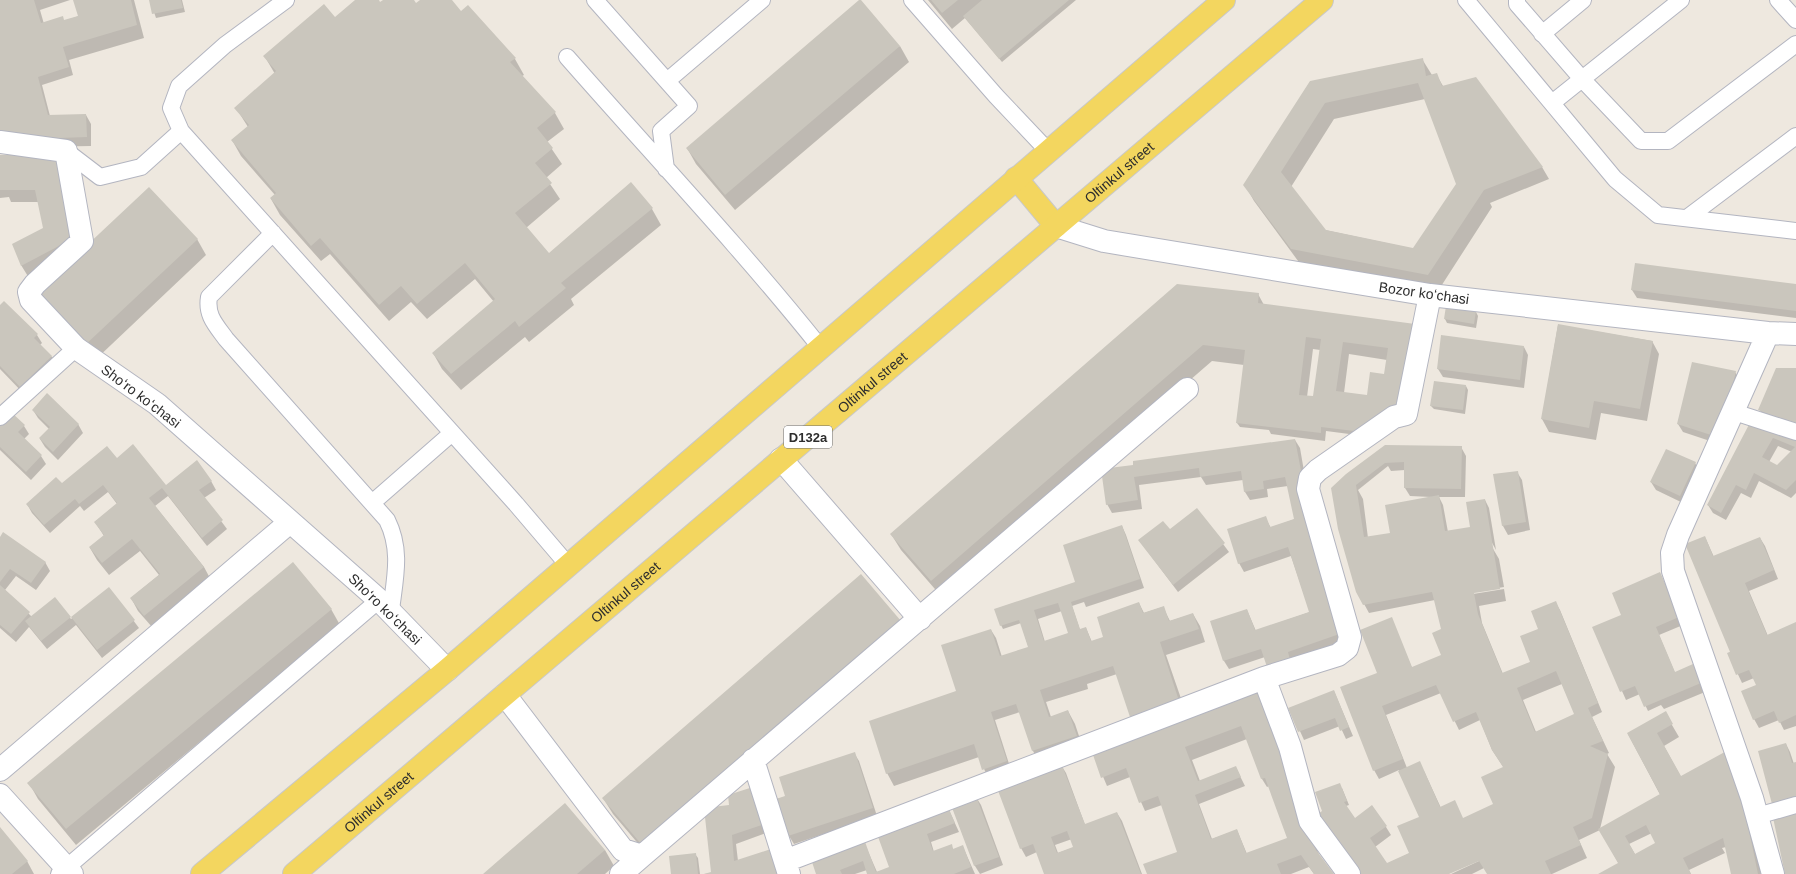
<svg xmlns="http://www.w3.org/2000/svg" width="1796" height="874" viewBox="0 0 1796 874" font-family="Arial,sans-serif">
  <style>
    .shadow { fill: #0003; fill-rule: evenodd }
    .building { fill: #cac6bd; fill-rule: evenodd }
    .lines { fill: none; stroke-linecap: round; stroke-linejoin: round }
    .service-casing { stroke: #b3b5c0; stroke-width: 18 }
    .minor-casing { stroke: #b3b5c0; stroke-width: 24 }
    .primary-casing { stroke: #c8c8c8; stroke-width: 24 }
    .service { stroke: #fff; stroke-width: 16 }
    .minor { stroke: #fff; stroke-width: 22 }
    .primary { stroke: #f3d65f; stroke-width: 22 }
    .labels { text-anchor: middle; stroke-width: 3.5; stroke-linejoin: round; paint-order: stroke }
    .shield { fill: #fff; stroke: #6c6c6c; stroke-width: 1 }
    .shield-label { font-size: 13px; font-weight: bold; fill: #2d2d2d }
    .street-label { font-size: 14px; fill: #2d2d2d; stroke: #fff }
  </style>
  <rect width="100%" height="100%" fill="#eee8df"/>
  <path class="shadow" d="M0,0H70L40,10L44,24L64,21L79,16L74,0H134L144,38L69,60L73,75L42,85L50,116L86,115L91,124V146L37,147Z
    M150,0H182L185,12L156,18Z
    M356,0H377L380,4L384,0H412L416,5L421,0H450L461,12L515,59L524,75L522,76L555,113L564,129L547,142L562,164L546,178L560,199L526,228L549,254L631,183L652,209L661,225L571,299L574,305L529,342L525,337L461,390L442,369L433,353L494,302L475,279L427,319L411,302L389,321L330,254L321,261L280,215L271,199L275,195L241,156L232,140L248,127L236,108L275,74L265,57L335,18Z
    M928,0H1076L1002,62L965,18L952,29Z
    M900,46L909,62L735,210L696,164L687,148Z
    M1422,59L1432,75L1436,74L1443,86L1542,167L1549,179L1490,203L1492,207L1438,291L1301,265L1254,201L1245,185L1310,82ZM1425,99L1457,184L1414,249L1325,230L1291,187L1334,119Z
    M57,156L78,251L29,278L21,265L45,228L39,202H11L9,197L0,198V157Z
    M197,239L206,255L93,362L36,296Z
    M1796,285V318L1637,298L1632,290Z
    M1258,294L1264,305L1415,325L1357,435L1326,431L1325,441L1271,434L1269,430L1240,427L1237,423L1244,365L1212,361L941,596L901,550L891,534ZM1313,349L1320,350L1315,398L1307,397ZM1349,354L1387,360L1385,375L1368,396L1344,393Z
    M0,306L37,335L42,343L40,345L52,357L56,365L25,395L0,369Z
    M1447,308L1476,312L1478,316L1476,328L1447,323L1445,319Z
    M1558,325L1652,341L1659,354L1647,421L1601,413L1596,440L1549,432L1542,419Z
    M1524,347L1528,355L1524,388L1443,377L1438,369Z
    M1796,369V493L1791,498L1759,481L1751,498L1741,493L1726,520L1713,513L1708,505L1766,420L1760,410ZM1778,446L1792,452L1777,466L1769,462Z
    M1735,372L1740,380L1716,443L1683,432L1678,424Z
    M1466,386L1468,390L1465,414L1434,409L1431,406Z
    M33,410L78,424L83,433L58,460L45,447L40,439L49,429L38,418Z
    M0,425L24,426L29,434L24,439L41,456L46,464L31,480L0,450Z
    M1295,440L1300,448L1313,523L1352,640L1292,660L1265,657L1229,669L1224,661L1211,622L1247,610L1256,631L1310,612L1291,556L1244,572L1239,563L1265,517L1271,528L1295,519L1288,486L1267,489L1268,497L1250,500L1245,492L1243,480L1206,485L1201,477L1139,485L1142,509L1112,513L1107,504L1134,466Z
    M1385,446L1461,447L1466,456L1465,497H1439L1443,505L1448,532L1471,528L1485,500L1489,508L1496,550L1491,541L1489,542L1499,559L1504,587L1473,592V594L1504,589L1506,601L1479,606L1482,623L1503,674L1531,662L1540,629L1555,602L1560,610L1602,712L1592,717L1609,753L1607,754L1615,767L1600,829L1666,806L1628,734L1665,713L1679,737L1664,746L1681,777L1744,792L1761,874H1732L1726,847L1722,848L1725,853L1689,870L1691,874H1600L1619,864L1600,830L1579,840L1587,858L1552,874H1488L1484,868L1472,874H1451L1479,861V859L1446,874H1360L1324,811L1342,788L1349,805L1346,806L1355,819L1372,806L1386,827L1391,835L1375,847L1387,864L1410,853L1420,817L1399,770L1379,779L1374,770L1378,673L1391,619L1412,668L1442,656V630L1435,600L1369,613L1357,591L1332,488ZM1388,466L1391,471L1405,470V488L1410,496L1431,497L1391,534L1368,538L1363,499L1358,490ZM1562,684L1576,715L1536,732L1523,700ZM1441,693L1459,730L1480,720L1492,750L1504,768L1494,805L1463,819L1441,808L1424,771L1407,768L1386,715ZM1652,833L1657,844L1642,866L1629,844Z
    M117,459L166,486L211,481L216,490L204,498L227,529L207,546L168,496L155,506L204,567L211,580L152,627L138,611L131,598L159,575L140,551L109,575L97,560L90,548L104,536L95,522L117,504L108,492L84,511L80,506L50,533L32,513L27,504L62,485Z
    M1695,463L1700,472L1685,504L1656,490L1651,482Z
    M1517,472L1522,480L1530,530L1508,535L1503,526L1494,475Z
    M1197,509L1229,552L1178,592L1139,540L1170,531Z
    M1122,526L1126,535L1144,588L1086,607L1084,602L1072,606L1080,630L1086,628L1092,642L1105,637L1139,603L1144,613L1163,607L1170,621L1193,614L1200,626L1205,642L1166,655L1186,713L1138,729L1131,717L1117,674L1087,684L1088,689L1046,702L1051,717L1068,711L1075,724L1083,748L1040,763L1033,751L1020,712L995,720L1011,770L988,778L979,757L894,786L887,773L956,693L991,630L996,638L1002,657L1030,652L1021,623L1003,629L1001,625L1076,583ZM1062,611L1069,634L1045,642L1038,619Z
    M1705,537L1714,557L1760,538L1765,546L1778,579L1749,591L1768,636L1796,623V726L1784,730L1779,720L1759,728L1754,719L1757,686L1754,678L1742,683L1728,653L1731,652Z
    M0,539L45,562L50,571L36,590L16,576L5,590L32,617L55,599L71,619L109,588L139,628L102,658L76,625L47,649L29,627L16,642L0,628Z
    M1660,573L1683,625L1659,635L1675,673L1693,665L1705,692L1664,709L1661,705L1648,711L1640,694L1626,700L1594,628L1623,615Z
    M331,609L340,625L76,845L38,799L29,783Z
    M1260,689L1320,858L1333,874H1314L1309,867L1291,874H1148L1179,852L1162,805L1145,811L1130,777L1107,786L1093,753ZM1247,739L1262,779L1267,787L1269,786L1289,839L1247,854L1237,830L1212,839L1199,804L1245,786L1236,768L1200,781L1192,760Z
    M1334,691L1353,736L1346,739L1340,726L1304,740L1290,709Z
    M1786,744L1790,752L1794,764L1796,763V874H1786Z
    M854,753L859,761L877,816L794,844L789,836L777,799L786,797Z
    M1061,765L1066,773L1085,825L1117,813L1122,821L1142,874H1045L1037,852L1026,857L1021,848ZM1072,839L1075,847L1058,853L1055,845Z
    M752,788L769,832L736,844L738,861L784,874H704L712,873L706,814L652,860L613,814L603,798L712,808L730,806Z
    M976,797L981,805L1003,865L980,874L975,866L952,806Z
    M948,808L959,832L931,842L934,852L951,846L954,850L963,847L975,874H868L867,870L855,874H817L863,840L877,872L891,868Z
    M0,829L27,861L34,874H0Z
    M605,850L614,866L605,874H484Z
    M695,854L698,858L700,874H672Z"/>
  <path class="building" d="M0,0H34L41,23L63,16L64,20L78,16L73,0H131L137,25L63,47L69,67L38,77L48,115L86,114L87,137L32,139L0,136Z
    M149,0H181L183,8L152,14Z
    M355,0H379L380,2L383,0H414L416,3L420,0H452L461,11L468,5L516,58L510,62L556,112L537,128L553,148L535,163L552,183L515,213L549,253L631,182L653,208L561,283L566,288L519,327L515,321L451,374L432,353L495,299L465,263L417,304L401,286L379,305L320,238L311,246L270,198L276,193L231,140L249,125L234,108L276,71L263,56L324,4L335,17Z
    M859,0H861L900,46L725,195L686,148Z
    M931,0H958L942,13Z
    M982,0H1069L999,59L963,16Z
    M1423,58L1426,76L1437,73L1442,86L1476,77L1543,167L1484,190L1428,275L1291,249L1243,185L1310,81ZM1418,83L1456,184L1413,248L1326,230L1281,172L1325,103Z
    M0,155H57L72,239L21,266L12,244L43,228L35,190H0Z
    M149,187L198,239L83,347L34,295Z
    M1635,263L1796,284V311L1631,290Z
    M1177,284L1259,293L1258,303L1415,324L1404,410L1354,431L1321,427V433L1236,423L1245,350L1203,345L931,581L890,534ZM1306,337L1321,339L1313,396L1299,395ZM1343,342L1388,348L1384,374L1370,372L1367,395L1336,391Z
    M4,301L38,334L34,338L52,356L20,387L0,366V305Z
    M1446,306L1476,311L1474,324L1444,319Z
    M1558,324L1653,341L1640,409L1594,401L1589,428L1541,419Z
    M1441,335L1524,346L1520,380L1437,369Z
    M1692,362L1736,371L1726,414L1711,435L1677,424Z
    M1776,368H1796V425L1758,410Z
    M1434,381L1466,385L1463,410L1430,406Z
    M47,393L79,424L53,452L39,438L50,427L32,410Z
    M11,412L25,425L18,432L42,455L26,472L0,447V424Z
    M1754,415L1796,431V480L1786,490L1754,473L1746,490L1736,485L1721,513L1707,505ZM1773,438L1795,447L1777,465L1762,457Z
    M1295,439L1309,513L1348,631L1288,652L1290,660L1267,667L1261,649L1223,661L1210,621L1247,609L1255,630L1309,612L1288,547L1238,564L1227,529L1266,516L1270,527L1294,519L1285,477L1263,481L1264,489L1244,492L1241,471L1200,477L1199,468L1134,477L1138,500L1106,505L1101,469L1133,465V461Z
    M133,444L166,485L197,460L212,481L199,490L223,520L202,538L162,488L149,498L204,567L144,616L130,598L160,574L132,539L102,563L89,547L104,535L94,522L117,503L103,485L79,504L75,499L44,525L26,504L56,477L62,483L107,446L117,458Z
    M1385,445L1462,446L1461,489L1404,488V462L1385,463L1356,485L1364,537L1390,533L1385,505L1439,495L1445,531L1470,527L1466,502L1485,499L1500,589L1474,593L1478,614L1502,673L1530,662L1520,636L1538,629L1531,611L1556,601L1598,703L1588,708L1603,741L1590,746L1608,754L1592,818L1573,827L1581,845L1545,861L1551,874H1487L1479,861L1449,874H1361L1318,814L1322,811L1315,792L1340,783L1347,801L1344,802L1355,818L1372,805L1387,826L1370,838L1387,863L1409,853L1397,826L1419,817L1398,771L1420,761L1440,807L1455,800L1463,818L1493,804L1481,777L1503,767L1492,750L1476,712L1453,722L1436,685L1382,706L1403,759L1373,771L1340,687L1377,673L1360,630L1392,617L1412,667L1441,655L1432,633L1441,629L1432,592L1363,605L1356,592L1338,529L1331,488L1346,474ZM1556,671L1574,714L1535,732L1517,688Z
    M1666,449L1696,462L1680,496L1650,482Z
    M1518,471L1526,522L1502,526L1493,474Z
    M1197,508L1225,543L1173,585L1138,540L1163,521L1170,529Z
    M1122,525L1140,579L1071,602L1080,629L1086,627L1091,641L1103,637L1097,617L1139,602L1143,613L1164,606L1169,621L1193,613L1199,629L1160,642L1179,701L1130,717L1113,666L1040,690L1049,717L1068,710L1077,736L1032,751L1016,704L991,712L1007,761L982,770L974,744L886,774L869,721L956,691L941,645L991,629L1000,656L1028,647L1019,620L1000,626L994,609L1075,582L1063,545ZM1058,603L1068,633L1044,641L1034,610Z
    M3,532L46,562L31,583L10,569L0,582V537Z
    M1705,536L1713,556L1760,537L1774,570L1745,583L1767,635L1796,622V715L1779,723L1774,711L1753,720L1741,691L1756,685L1749,670L1736,675L1727,653L1730,652L1685,544Z
    M293,562L332,609L66,829L27,783Z
    M1660,572L1679,617L1656,627L1675,672L1693,664L1701,683L1644,707L1635,686L1620,692L1592,627L1621,615L1612,593Z
    M861,574L901,621L642,845L602,798Z
    M0,585L30,612L11,634L0,625Z
    M109,587L135,620L97,650L71,617Z
    M55,597L71,617L41,641L25,621Z
    M1260,688L1286,748L1279,750L1316,850L1334,874H1314L1301,855L1277,864L1281,874H1147L1143,864L1177,852L1158,796L1139,803L1126,768L1101,778L1092,752ZM1241,726L1261,779L1265,778L1287,838L1246,853L1237,829L1211,839L1195,795L1241,777L1236,766L1198,781L1185,747Z
    M1334,690L1349,727L1340,731L1335,718L1298,732L1288,708Z
    M1666,711L1673,724L1657,733L1681,776L1732,748L1758,874H1731L1723,838L1683,858L1691,874H1598L1618,863L1598,829L1660,794L1627,733ZM1646,825L1655,843L1635,854L1625,836Z
    M1786,743L1792,763L1796,762V797L1772,804L1758,751Z
    M855,752L873,808L788,836L776,799L785,796L779,777Z
    M1061,763L1085,824L1117,812L1141,874H1044L1033,844L1020,849L997,788ZM1067,831L1073,847L1057,853L1051,837Z
    M753,787L765,824L732,835L734,861L774,848L783,874H704L711,872L704,808L729,805L728,795Z
    M976,796L999,857L974,866L951,805Z
    M565,803L605,850L577,874H483Z
    M948,807L955,823L927,834L933,851L952,844L953,849L963,845L971,867L954,874H867L863,861L840,870L842,874H816L811,859L864,839L876,872L889,867L877,834Z
    M1796,808V874H1785L1772,813Z
    M0,827L28,861L12,874H0Z
    M696,853L698,874H671L669,856Z"/>
  <g class="lines">
    <g class="service-casing">
      <path id="service" d="M286,0L225,45L179,86L171,108L181,131L516,504L568,565
        M595,0L689,106L661,131L666,169
        M912,0L996,96L1048,151
        M1466,0L1615,179L1658,215L1796,231
        M1517,0V4L1582,79L1641,141H1668L1796,44
        M1778,0L1796,20
        M1542,34L1583,0
        M567,57C652,154 740,247 820,347
        M667,81L762,0
        M1552,103L1681,0
        M66,151L100,177L141,167L181,131
        M1687,218L1796,136
        M273,233L209,297C206,315 215,324 226,339L387,520C402,550 395,578 391,610
        M1734,412L1796,432
        M0,417L76,348
        M372,503L452,433
        M1757,816L1796,805
        M59,874L379,600"/>
    </g>
    <g class="minor-casing">
      <path id="minor" d="M0,142L66,151L82,241L35,284L29,292L31,300L76,348L157,404L379,600L447,670
        M1056,226L1104,241L1430,295L1768,333L1796,334
        M1768,333L1678,535L1672,553L1673,571L1752,798L1773,874
        M781,459L920,619
        M1264,678L1338,655L1347,648L1350,637L1308,489L1310,478L1318,470L1394,417L1406,414L1430,295
        M505,695L623,850L642,856L1187,389
        M753,760L789,874
        M0,770L290,522
        M0,795L72,874
        M785,861L1264,678L1290,747L1310,821L1349,874
        M621,874L642,856"/>
    </g>
    <g class="primary-casing">
      <g id="primary">
        <path d="M1016,178L1056,226"/>
        <path d="M202,874L447,670L1224,0"/>
        <path id="s1" d="M294,874L1322,0"/>
      </g>
    </g>
    <use href="#service" class="service"/>
    <use href="#minor" class="minor"/>
    <use href="#primary" class="primary"/>
  </g>
  <g class="labels">
    <rect class="shield" x="784" y="426" width="48" height="22" rx="3"/>
    <g class="shield-label">
      <text x="808" y="442">D132a</text>
    </g>
    <g class="street-label">
      <text dy="5" stroke="none"><textPath href="#s1" startOffset="1083">Oltinkul street</textPath></text>
      <text transform="translate(1424 293) rotate(8)" y="5">Bozor koʻchasi</text>
      <text dy="5" stroke="none"><textPath href="#s1" startOffset="759">Oltinkul street</textPath></text>
      <text transform="translate(141 396) rotate(37)" y="5">Shoʻro koʻchasi</text>
      <text dy="5" stroke="none"><textPath href="#s1" startOffset="435">Oltinkul street</textPath></text>
      <text transform="translate(385 609) rotate(44)" y="5">Shoʻro koʻchasi</text>
      <text dy="5" stroke="none"><textPath href="#s1" startOffset="111">Oltinkul street</textPath></text>
    </g>
  </g>
</svg>
